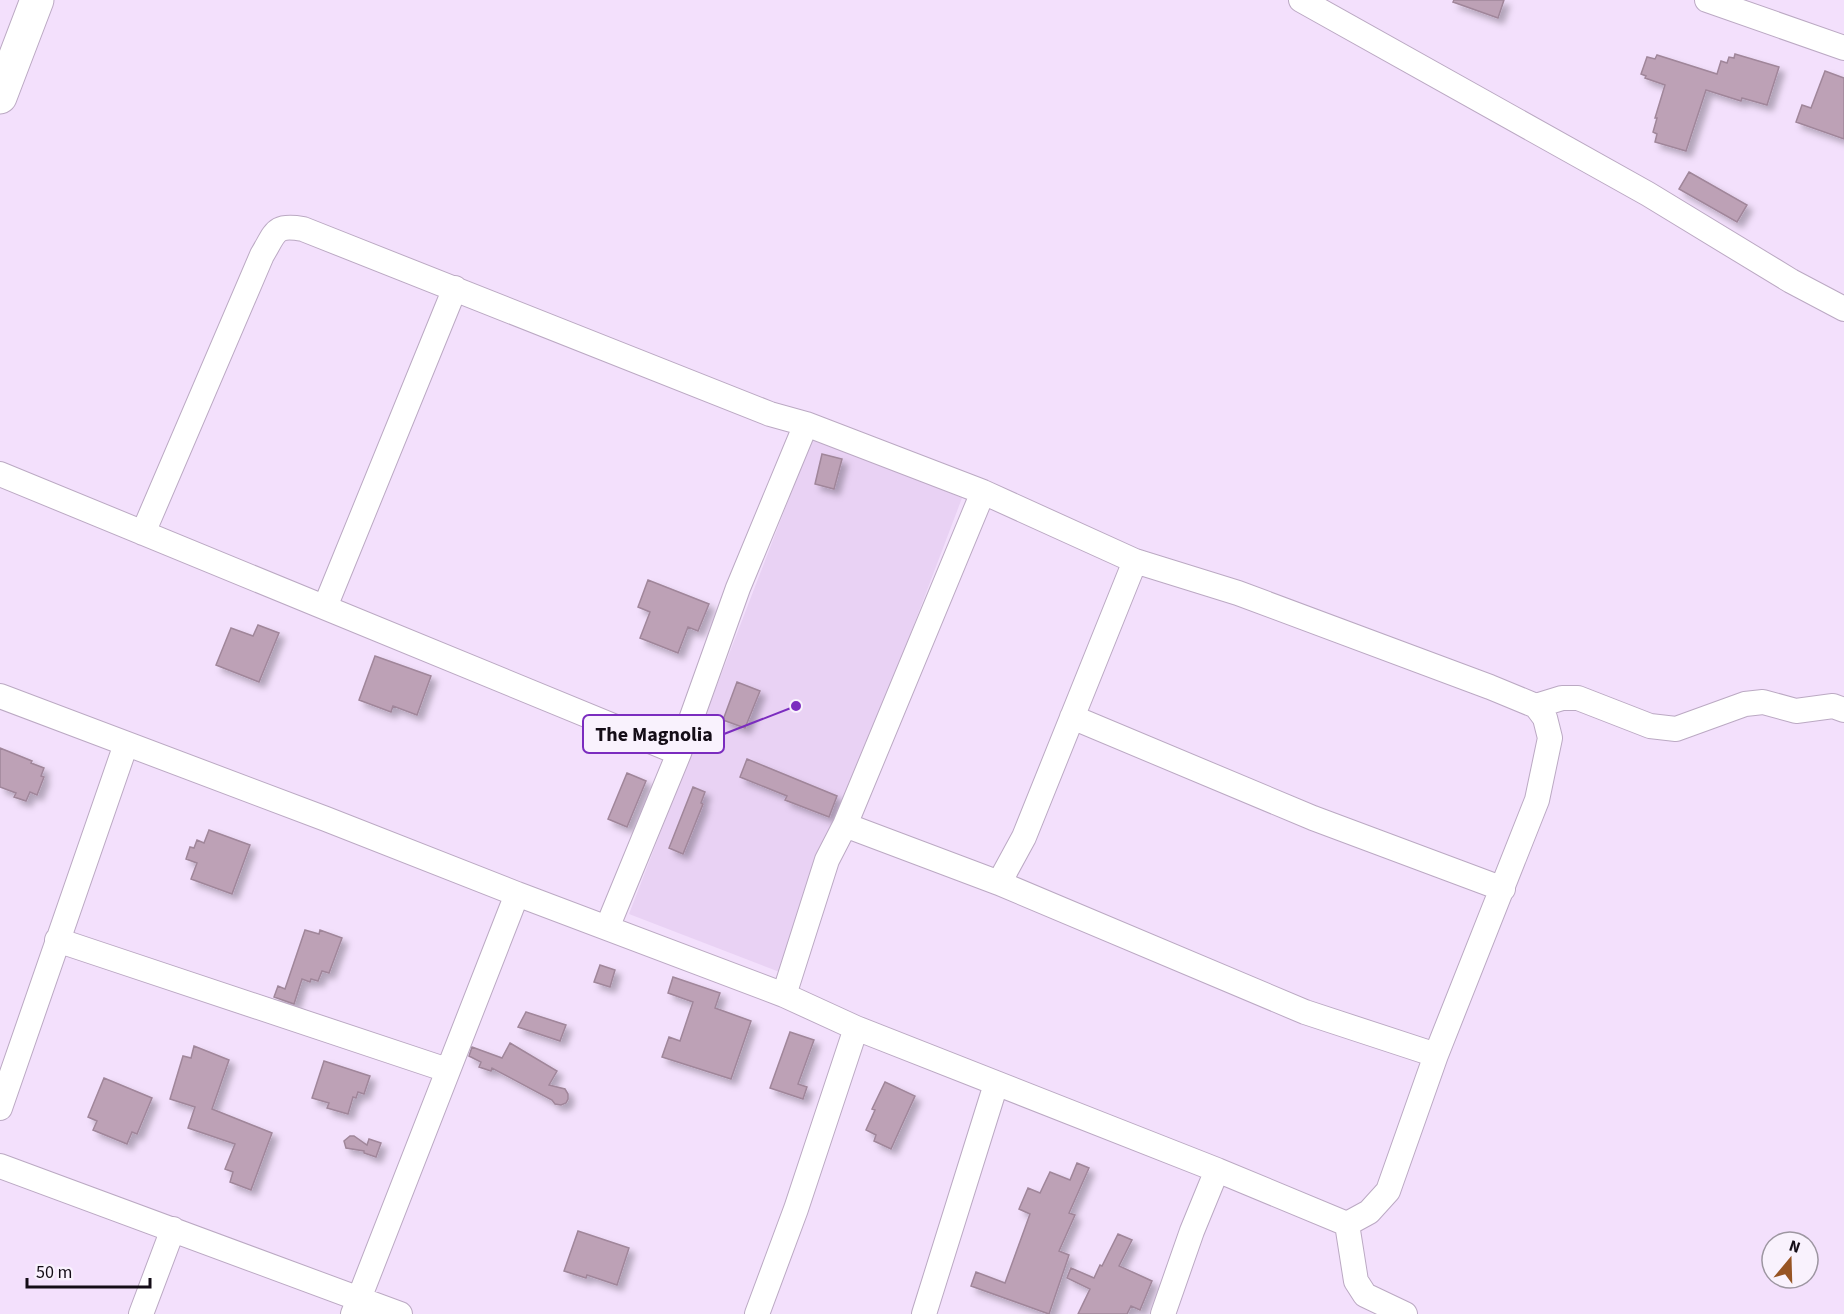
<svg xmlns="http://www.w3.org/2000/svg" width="1844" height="1314" viewBox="0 0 1844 1314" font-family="'Source Sans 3',sans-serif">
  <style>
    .built { fill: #e9d2f4 }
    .building { fill: #bda1b6; stroke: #a0869a; stroke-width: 1.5; filter: url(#shadow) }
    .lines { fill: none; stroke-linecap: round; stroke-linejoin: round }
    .minor-casing { stroke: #bba9c3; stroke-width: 26 }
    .highway-casing { stroke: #bba9c3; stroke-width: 35 }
    .minor { stroke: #fff; stroke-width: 24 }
    .highway { stroke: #fff; stroke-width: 33 }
    .leader { fill: none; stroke: #7b2cbf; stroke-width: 2 }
    .callout-dot { fill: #7b2cbf; stroke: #f9f2fd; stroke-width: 2 }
    .callout { fill: #f9f2fd; stroke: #7b2cbf; stroke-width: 2 }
    .callout-label { font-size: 20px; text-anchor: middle; font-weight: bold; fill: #140d17 }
  </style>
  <defs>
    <filter id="shadow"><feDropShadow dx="5.5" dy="5.5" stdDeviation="3" flood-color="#0004"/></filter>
  </defs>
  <rect width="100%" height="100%" fill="#f3e0fc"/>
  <path class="built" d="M813,436L962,498L782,973L629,914Z"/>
  <path class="building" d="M1454,0H1504L1498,18L1453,2Z
    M1735,54L1779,67L1767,105L1742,98L1741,101L1706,90L1686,151L1655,142L1657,134L1653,132L1657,118H1655L1665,85L1645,78L1646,76L1641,74L1647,57L1655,59L1657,55L1717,74L1721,61L1727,63L1729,57L1734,58Z
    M1825,71L1844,78V139L1796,122L1802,105L1811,108Z
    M1689,172L1747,205L1737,222L1679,189Z
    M822,454L842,459L834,489L815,484Z
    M648,580L709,604L698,631L688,627L678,653L640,638L650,612L638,607Z
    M258,625L279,633L259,682L216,665L231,628L253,636Z
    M375,656L431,676L417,715L393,706L391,712L359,700Z
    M737,682L760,691L745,728L723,720Z
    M0,748L32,761L31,763L44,768L41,776L44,777L37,795L30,792L26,801L14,797L16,793L0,787Z
    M747,759L837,796L829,817L785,800L787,796L740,777Z
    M627,773L646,781L627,827L608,819Z
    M693,787L705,792L701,803L703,804L683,854L669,848Z
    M209,830L250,845L232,894L191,879L197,863L186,859L190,847L194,848L197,840L204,843Z
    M305,930L319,934L320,930L342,938L329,973L322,971L318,981L311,979L310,982L302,979L294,1004L274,997L278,986L285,989Z
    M600,965L615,970L610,987L594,982Z
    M673,977L720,993L715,1008L751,1021L731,1079L662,1057L669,1037L680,1041L693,1002L668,993Z
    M526,1012L566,1025L560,1041L518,1027Z
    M790,1032L814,1040L798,1084L807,1087L803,1099L770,1088Z
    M510,1043L557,1071L549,1085L565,1089L568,1094V1099L566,1103L561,1105L555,1104L552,1100L492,1068L491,1071L479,1067L481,1062L469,1056L472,1047L502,1058Z
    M194,1046L229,1060L212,1109L272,1133L251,1190L230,1182L233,1172L225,1169L235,1144L188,1128L195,1107L170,1099L183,1056L191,1058Z
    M324,1061L370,1076L364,1094L358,1092L356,1098L353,1097L348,1114L327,1108L329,1103L312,1098Z
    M104,1078L152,1098L137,1134L132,1132L127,1144L93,1130L97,1121L88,1117Z
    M885,1082L915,1096L891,1149L874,1141L876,1135L866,1130L875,1110L872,1109Z
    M350,1136H354L367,1145L369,1139L381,1143L376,1157L364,1153V1151L346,1148L344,1141Z
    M1077,1163L1089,1168L1069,1213L1075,1215L1059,1251L1069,1255L1049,1314L971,1286L976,1272L1005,1283L1030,1214L1019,1209L1028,1188L1040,1193L1050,1172L1070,1180Z
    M578,1231L629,1248L617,1285L587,1275L586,1278L564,1271Z
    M1118,1234L1132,1240L1119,1266L1152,1281L1140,1310L1131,1306L1127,1314H1078L1090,1289L1067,1278L1071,1268L1094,1278L1100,1265L1102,1266Z"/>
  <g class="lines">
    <g class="minor-casing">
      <path id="minor" d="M1301,0L1648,194L1791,281L1844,309
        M1707,0L1844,48
        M806,424L983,492L1135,561L1024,837L999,883
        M0,474L679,753L607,928
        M143,533L262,255C276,232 274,224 303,229L770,414L806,424L738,588L679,753
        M325,607L455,288
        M0,696L326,819L517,894L353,1314
        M1536,706L1562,698H1578L1650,726L1676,729L1745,704L1763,702L1796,711L1833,706L1844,710
        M1072,717L1313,818L1503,889
        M845,825L999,883L1305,1012L1436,1055L1537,800L1550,738L1545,718L1536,706L1490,687L1238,593L1135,561
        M517,894L784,995L856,1028L1217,1170
        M57,940L447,1070
        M784,995L827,860L845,825L983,492
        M0,1108L126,744
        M0,1166L400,1314
        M1347,1224L1369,1212L1388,1191L1436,1055
        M141,1314L173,1229
        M757,1314L796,1209L856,1028
        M924,1314L996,1084
        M1163,1314L1192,1231L1217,1170L1347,1224L1356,1281L1365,1295L1405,1314"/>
    </g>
    <g class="highway-casing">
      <path id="highway" d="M0,97L37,0"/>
    </g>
    <use href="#minor" class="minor"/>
    <use href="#highway" class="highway"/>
  </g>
  <path class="leader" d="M796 706L724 734"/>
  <circle class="callout-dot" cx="796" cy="706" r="6"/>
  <rect class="callout" x="583" y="715" width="141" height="38" rx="6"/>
  <g class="callout-label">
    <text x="654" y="741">The Magnolia</text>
  </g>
  <g transform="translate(1790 1260) rotate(19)"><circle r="28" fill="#f9f2fd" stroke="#9d96a1" stroke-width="1.5"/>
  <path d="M0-4.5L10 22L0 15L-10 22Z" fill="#975424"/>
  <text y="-9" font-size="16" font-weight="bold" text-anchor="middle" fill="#140d17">N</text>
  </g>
  <path d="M27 1278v9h123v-9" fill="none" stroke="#140d17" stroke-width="3"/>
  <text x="36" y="1278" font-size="18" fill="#140d17" stroke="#f9f2fd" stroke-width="4.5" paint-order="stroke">50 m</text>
</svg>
